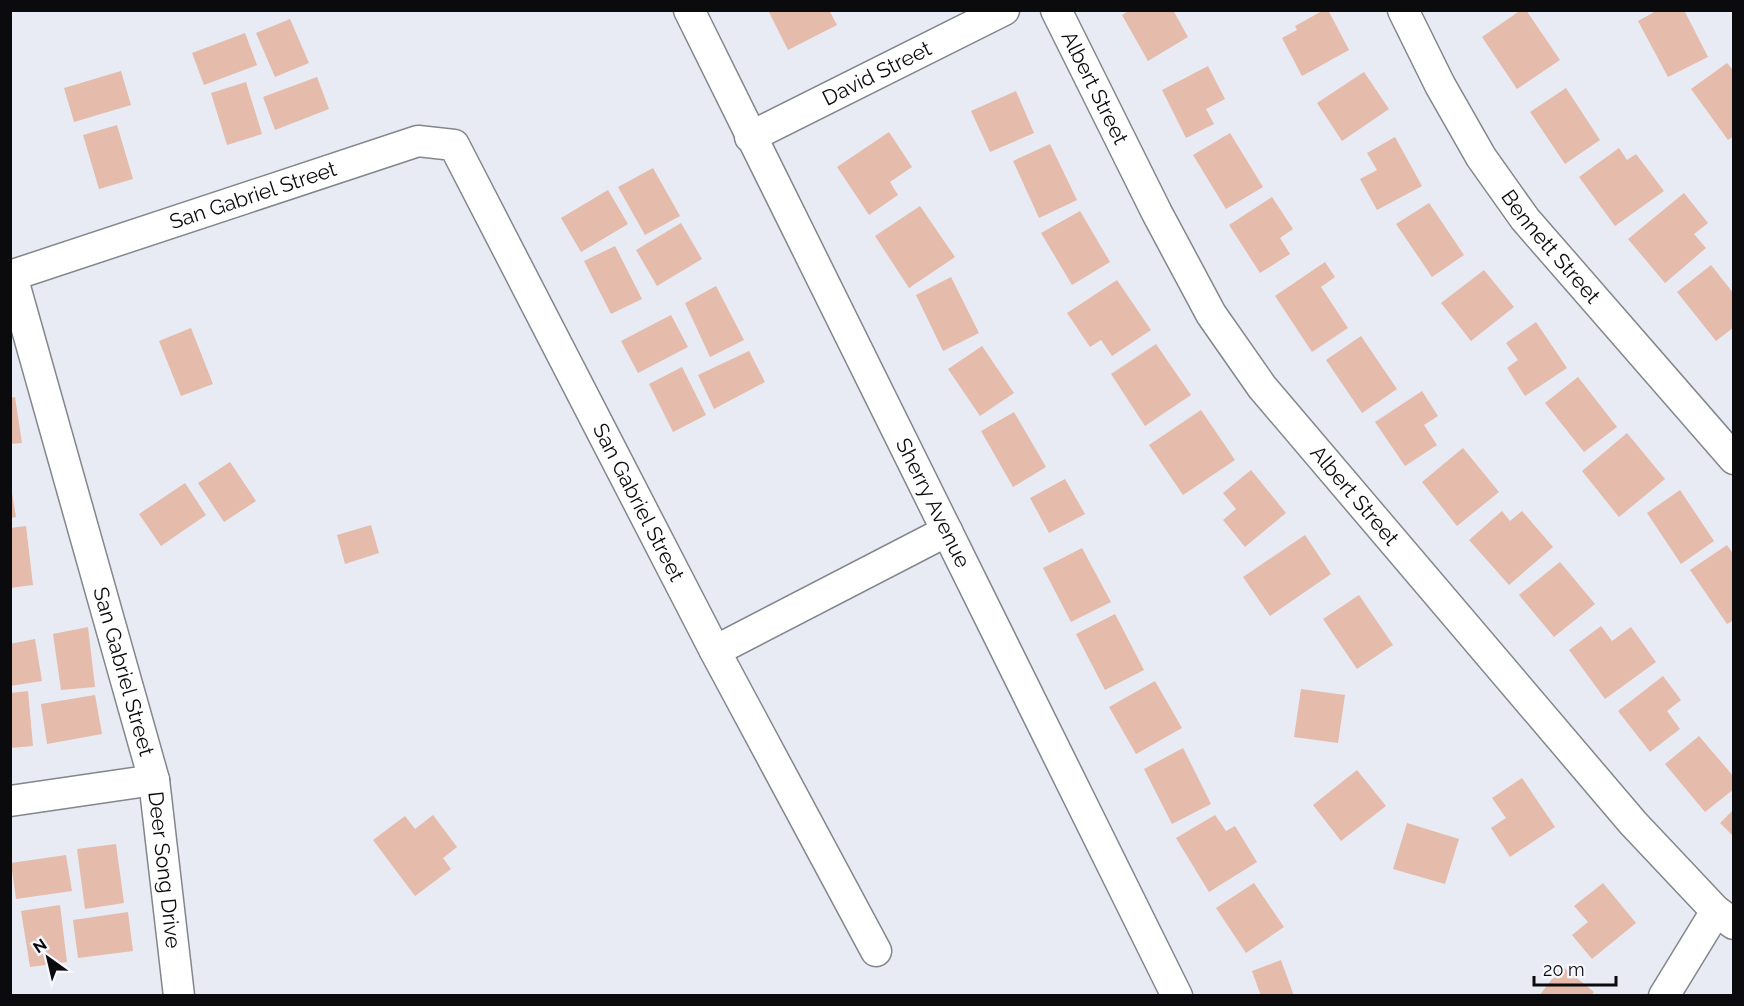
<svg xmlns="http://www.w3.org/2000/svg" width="1744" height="1006" viewBox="0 0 1744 1006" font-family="Raleway,sans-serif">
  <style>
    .building { fill: #e5bbab }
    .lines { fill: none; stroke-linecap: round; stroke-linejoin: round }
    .minor-casing { stroke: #84868e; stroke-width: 33 }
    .minor { stroke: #fff; stroke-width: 30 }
    .labels { text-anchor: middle; stroke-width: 5; stroke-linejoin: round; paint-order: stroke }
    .street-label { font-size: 21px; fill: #0b0b0e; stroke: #f6f8ff }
  </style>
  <rect width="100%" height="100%" fill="#e8ebf3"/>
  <path class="building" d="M768,10H829L837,25L788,50Z
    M1130,10H1173L1188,37L1148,61L1122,15Z
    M1324,10H1328L1349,50L1302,76L1282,38L1297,30L1295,26Z
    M1521,10H1526L1560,60L1517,89L1482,37Z
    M1658,10H1684L1708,57L1668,77L1638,21Z
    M290,19L309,63L275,77L256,33Z
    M245,33L257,65L204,85L192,53Z
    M1727,63L1734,71V136L1728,140L1691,89Z
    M1208,66L1225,99L1206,109L1214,124L1186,138L1162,90Z
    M121,71L131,105L74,122L64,88Z
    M1364,72L1389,109L1342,141L1317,103Z
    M317,77L329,109L275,130L263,97Z
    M246,82L262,134L227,145L211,93Z
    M1566,88L1600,140L1565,164L1530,112Z
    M1016,91L1034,133L990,152L971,111Z
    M117,125L133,179L99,189L83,135Z
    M889,132L912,167L890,182L898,195L869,215L837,167Z
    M1230,133L1263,187L1226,209L1193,155Z
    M1395,137L1422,186L1377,210L1360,179L1377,170L1367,153Z
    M1050,144L1077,200L1039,218L1013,161Z
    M1619,148L1627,160L1636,154L1664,191L1615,226L1579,177Z
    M653,168L680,216L645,235L618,187Z
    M608,190L628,224L581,252L561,218Z
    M1684,193L1708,223L1694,234L1706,248L1665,283L1628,239Z
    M1272,197L1293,229L1280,238L1290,254L1260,273L1229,225Z
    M1429,203L1464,255L1432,277L1396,224Z
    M920,206L955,257L909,288L875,236Z
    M1080,211L1110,262L1072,285L1041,233Z
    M681,223L702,259L657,286L636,250Z
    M615,246L642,299L611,314L584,261Z
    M1325,262L1335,277L1321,287L1348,328L1312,352L1275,296Z
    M1711,265L1734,294V327L1716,341L1677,292Z
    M1484,270L1514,307L1471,341L1441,303Z
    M951,277L979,333L943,351L916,295Z
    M1117,280L1151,330L1112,356L1101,340L1090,347L1067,313Z
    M716,286L744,340L710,357L685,303Z
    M671,315L688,347L638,373L621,341Z
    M1536,322L1567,368L1525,396L1507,368L1518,360L1506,343Z
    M191,328L213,384L181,396L159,341Z
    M1361,336L1397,389L1362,413L1326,360Z
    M1156,344L1191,395L1145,426L1111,374Z
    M982,346L1014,393L980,416L948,369Z
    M749,351L765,382L714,409L698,375Z
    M682,367L706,415L673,432L649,384Z
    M1578,377L1617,427L1584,452L1545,403Z
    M1422,391L1438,416L1424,425L1437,445L1405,466L1375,422Z
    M15,397L22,443L10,444V398Z
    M1201,410L1235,460L1183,495L1149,445Z
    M1014,412L1046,467L1013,487L981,431Z
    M1627,433L1665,479L1619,517L1582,471Z
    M1463,448L1499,492L1457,526L1422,482Z
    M230,462L256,501L224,522L198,483Z
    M1251,470L1286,513L1245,547L1223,520L1236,509L1223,493Z
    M1065,479L1085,514L1049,533L1030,498Z
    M10,482L16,517L10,518Z
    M185,483L206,515L161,546L139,514Z
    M1680,490L1714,541L1681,564L1647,513Z
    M1502,511L1510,521L1522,511L1553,547L1509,585L1469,540Z
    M371,525L379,553L345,564L337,535Z
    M26,526L33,585L10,588V528Z
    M1305,535L1331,574L1270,616L1243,577Z
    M1727,545L1734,555V620L1727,624L1690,570Z
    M1082,548L1111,602L1071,622L1043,568Z
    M1560,562L1595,604L1554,637L1519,595Z
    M1359,595L1393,645L1357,669L1323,619Z
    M1115,614L1144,670L1105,690L1076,634Z
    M1601,626L1612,641L1631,627L1656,662L1605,699L1569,650Z
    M88,627L95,687L61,690L53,634Z
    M35,639L42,681L10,686V644Z
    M1663,676L1681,700L1667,711L1680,729L1650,752L1618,711Z
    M1155,681L1182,728L1136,754L1109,707Z
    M1301,689L1345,695L1338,743L1294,737Z
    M28,691L33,746L10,748V693Z
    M95,695L102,734L47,744L41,704Z
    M1699,736L1734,777V789L1705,812L1665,764Z
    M1183,748L1211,804L1172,824L1144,769Z
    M1357,770L1386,806L1341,841L1313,805Z
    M1522,778L1555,827L1510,857L1491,828L1506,818L1492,798Z
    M1734,809V837L1720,823Z
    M433,815L457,847L443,858L451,869L415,896L373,840L405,816L415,829Z
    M1215,815L1226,831L1235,826L1257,862L1209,892L1176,838Z
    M1407,823L1459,839L1445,884L1393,869Z
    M116,844L124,903L85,909L77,849Z
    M66,855L72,891L16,899L11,863Z
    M1254,883L1284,927L1246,953L1216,908Z
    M1603,883L1636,923L1592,959L1572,935L1588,922L1574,906Z
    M60,905L67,962L30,967L21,911Z
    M128,912L133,951L78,958L73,920Z
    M1281,960L1294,996H1261L1252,971Z
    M1562,966L1594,992L1591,996H1539Z"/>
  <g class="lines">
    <g class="minor-casing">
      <g id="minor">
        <path id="s1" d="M689,10L1177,996"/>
        <path id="s2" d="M1056,10L1157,213L1211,314L1262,387L1633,823L1716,911L1734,924"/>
        <path id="s3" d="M1403,10L1440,85L1481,157L1525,219L1734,459"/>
        <path id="s4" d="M750,137L1004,10"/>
        <path id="s5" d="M10,276L418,141L454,145L715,651L876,951"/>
        <path id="s6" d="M12,276L154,780L179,996"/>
        <path d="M715,651L947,531"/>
        <path d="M10,801L154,780"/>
        <path d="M1664,996L1716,911"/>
      </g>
    </g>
    <use href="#minor" class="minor"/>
  </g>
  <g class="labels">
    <g class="street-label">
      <text dy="7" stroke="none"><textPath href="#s4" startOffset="142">David Street</textPath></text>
      <text dy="7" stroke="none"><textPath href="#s2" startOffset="87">Albert Street</textPath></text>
      <text dy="7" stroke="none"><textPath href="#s5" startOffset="256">San Gabriel Street</textPath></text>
      <text dy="7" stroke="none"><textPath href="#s3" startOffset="280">Bennett Street</textPath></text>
      <text dy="7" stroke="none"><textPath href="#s2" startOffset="573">Albert Street</textPath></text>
      <text dy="7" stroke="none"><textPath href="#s5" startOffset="868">San Gabriel Street</textPath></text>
      <text dy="7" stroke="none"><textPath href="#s1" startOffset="550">Sherry Avenue</textPath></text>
      <text dy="7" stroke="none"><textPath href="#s6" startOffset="411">San Gabriel Street</textPath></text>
      <text dy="7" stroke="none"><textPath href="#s6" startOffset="614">Deer Song Drive</textPath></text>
    </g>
  </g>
  <rect width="1744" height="1006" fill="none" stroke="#0b0b0e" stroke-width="24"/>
  <g transform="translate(48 958) rotate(326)" stroke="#f6f8ff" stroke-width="4.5" paint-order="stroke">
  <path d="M0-4.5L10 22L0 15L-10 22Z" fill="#0b0b0e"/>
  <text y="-9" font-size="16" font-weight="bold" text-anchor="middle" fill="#0b0b0e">N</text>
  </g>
  <path d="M1534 976v9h82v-9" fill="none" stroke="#0b0b0e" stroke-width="3"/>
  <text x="1543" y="976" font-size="18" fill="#0b0b0e" stroke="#f6f8ff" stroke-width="4.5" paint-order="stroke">20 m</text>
</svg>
